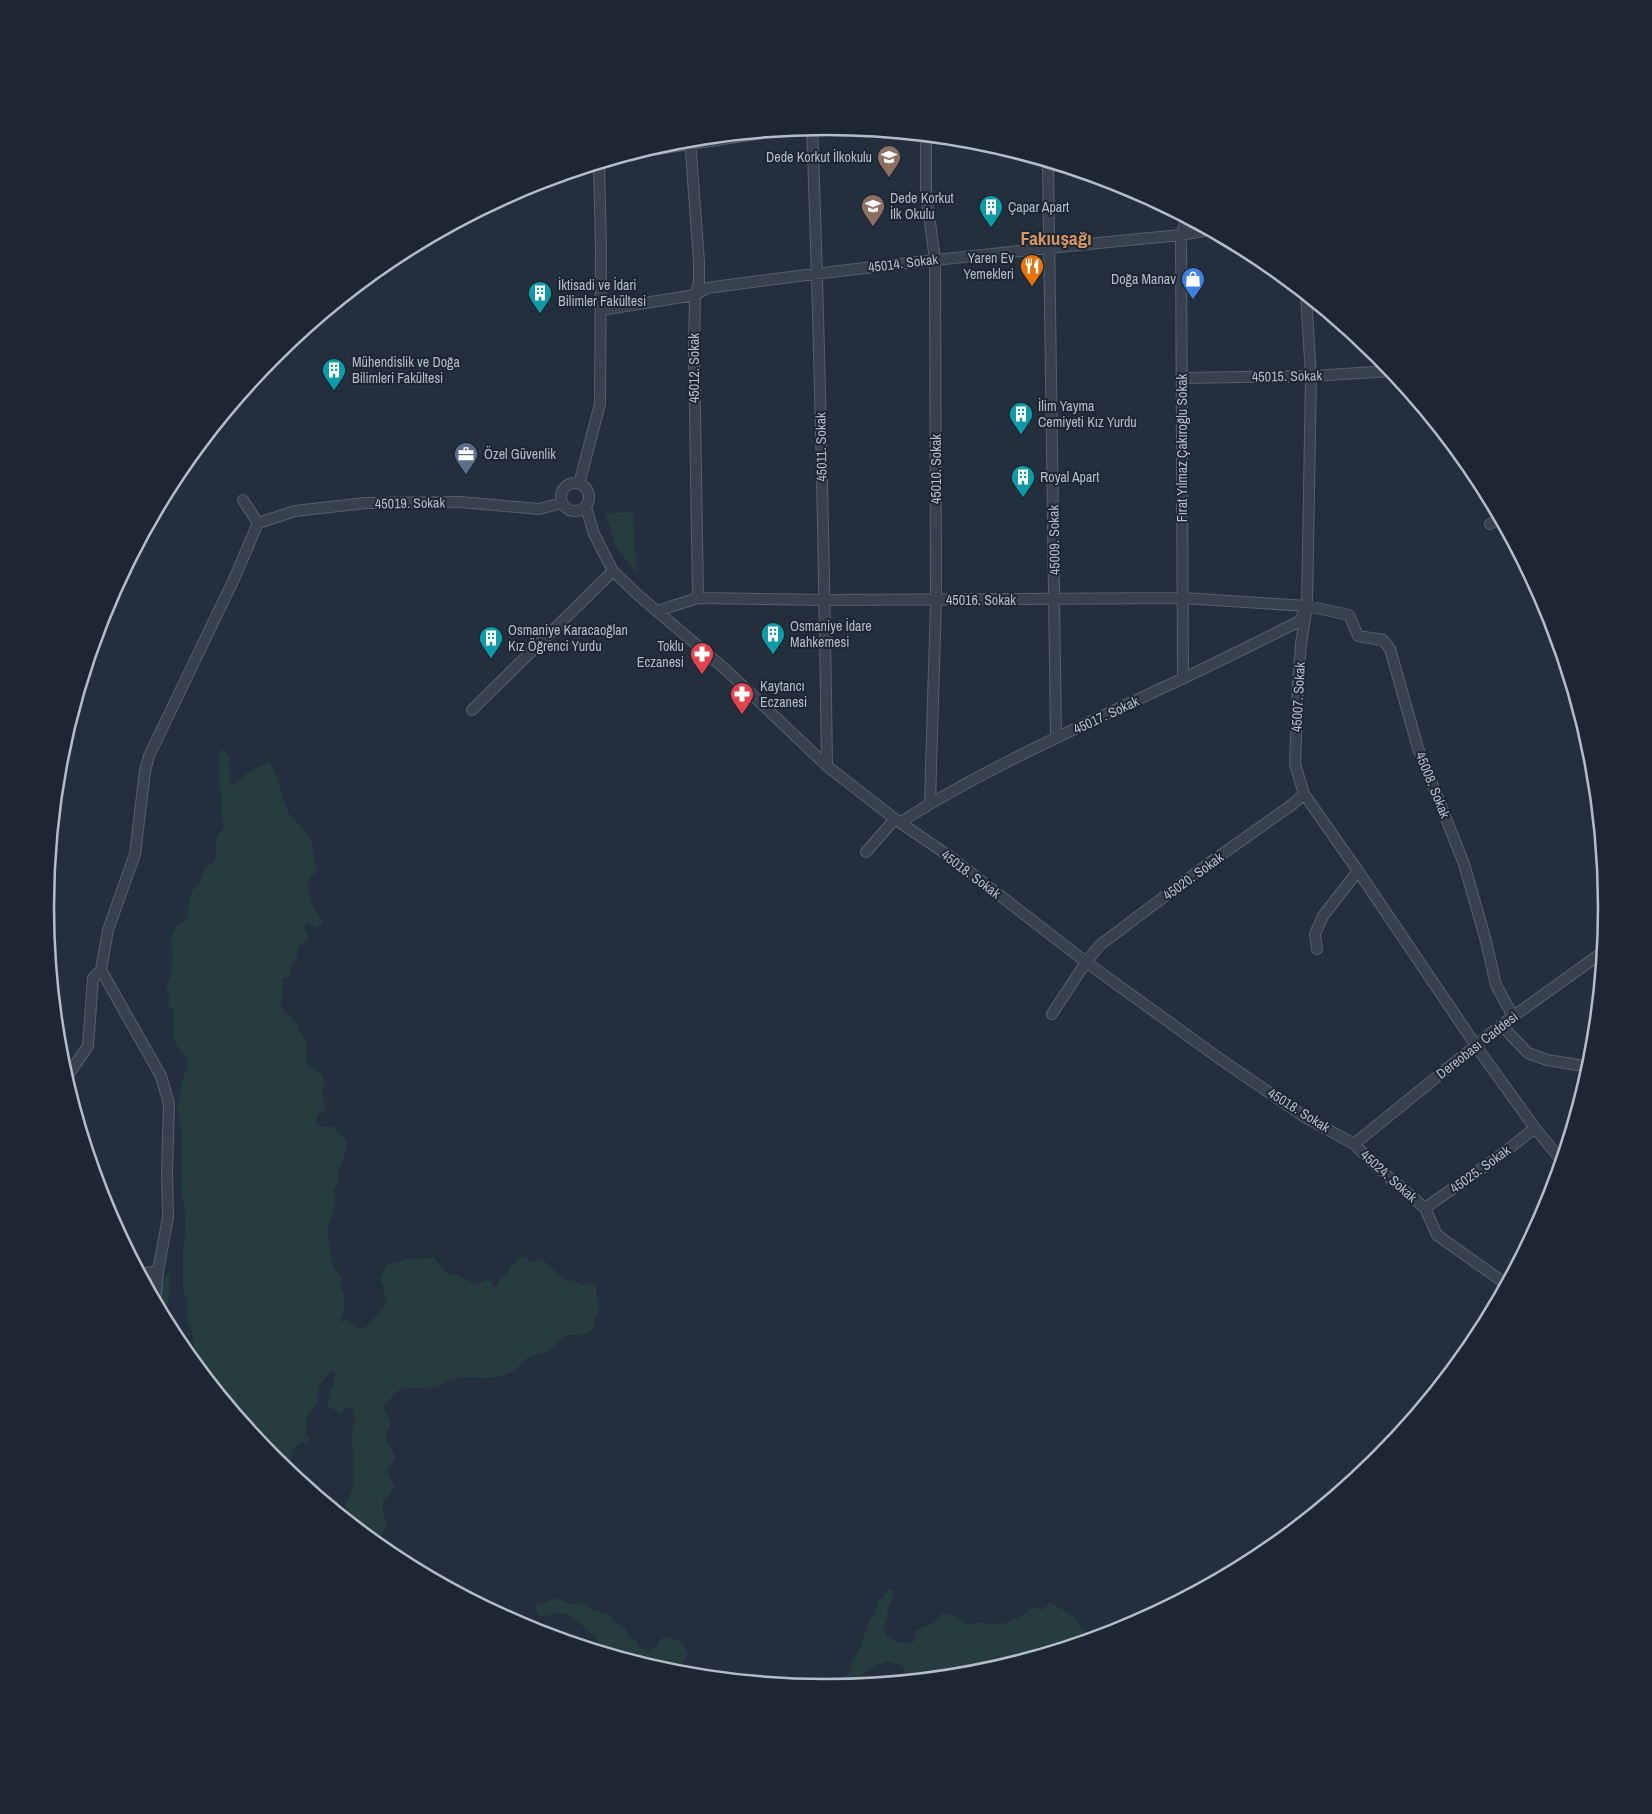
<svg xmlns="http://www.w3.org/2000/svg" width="1652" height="1814" viewBox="0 0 1652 1814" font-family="'Archivo Narrow',sans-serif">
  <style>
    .green { fill: #263c3f }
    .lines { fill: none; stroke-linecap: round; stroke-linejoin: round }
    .minor-casing { stroke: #565f6c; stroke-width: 12 }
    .minor { stroke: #38414e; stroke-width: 10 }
    .labels { text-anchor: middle; stroke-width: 4; stroke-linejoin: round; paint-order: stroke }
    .poi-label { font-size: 14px; fill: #b4bcc9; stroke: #1d2633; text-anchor: start }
    .street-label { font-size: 14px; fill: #b4bcc9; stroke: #1d2633 }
    .district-label { font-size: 19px; font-weight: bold; fill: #d59563; stroke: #1d2633 }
    .rim { fill: none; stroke: #b4bcc9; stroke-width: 2.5 }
  </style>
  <rect width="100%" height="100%" fill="#242f3e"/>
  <path class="green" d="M633,512L637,574L617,549L605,513Z
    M221,749C237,759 225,775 233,786L247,773L269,761L278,778L281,793L289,814L306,832L311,840L317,870L316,873L311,875L307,883L312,905L323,922L317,928L309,923L305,924L304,931L307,932L308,938L298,948L297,957L292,964L290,976L282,979L283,994L280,1002L282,1009L296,1022L299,1031L307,1041L308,1052L306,1056V1063L322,1074L325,1083C320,1092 323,1099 326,1108L323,1112L319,1113L316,1119L317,1124L324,1127H334L339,1133L342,1134L347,1142L343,1161L339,1168L338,1184L333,1191C339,1203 333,1215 328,1226C327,1229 331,1261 333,1266C335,1270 339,1275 342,1279L341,1288L345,1296C343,1306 346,1310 340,1320L342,1322L347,1319L359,1329L367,1326L387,1303L384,1294L385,1291L380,1279L386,1265L410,1258L427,1259L430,1257H433L447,1274L456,1275L476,1284L487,1280L496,1288L500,1279L508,1272L511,1265L514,1264L518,1258L525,1257L531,1262L541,1260L544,1261L563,1279L574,1281L581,1285L592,1283L597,1287V1298L599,1303V1310L594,1322L593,1331L586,1334L566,1335L549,1351L528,1357L514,1371L503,1376L492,1378L464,1377L445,1381C433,1397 411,1381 396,1392C392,1394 394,1395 391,1398C388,1402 385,1403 383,1407L391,1423L390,1428L386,1432L385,1437L396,1458L389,1466L387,1472L395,1486L390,1495L383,1500V1513L387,1523C383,1530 381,1538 379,1546L345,1518L347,1513L346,1501C357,1490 354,1460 352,1445C351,1439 354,1433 352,1426L355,1423L352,1409L348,1407L340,1413L328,1406V1400L330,1397V1391L333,1389V1381L335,1374L334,1371L329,1372L325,1379L320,1383L317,1403L306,1417V1433L309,1439L306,1444L302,1442C286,1449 294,1459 286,1469L274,1459L211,1383L195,1350L192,1332L186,1318L187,1300L183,1289V1248L185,1237V1210L181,1190L182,1148L180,1121L177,1107L181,1091L180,1086L187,1067V1059L175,1043L172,1024L174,1018L173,1010C167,1006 167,1003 170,996L166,986C174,973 174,953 170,938L178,925L185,922L189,915L188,902L192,891L199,884L205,868L214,862L216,858L215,845L218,835L224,828C223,819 219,802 221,795C219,786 217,756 221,749Z
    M167,1274H170C170,1286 169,1298 167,1309L174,1319L175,1338C170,1329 161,1318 160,1309C157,1299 160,1281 167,1274Z
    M890,1589L893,1590C894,1596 892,1603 888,1607C887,1611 888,1616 887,1619C883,1628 882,1633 891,1638C899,1643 904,1644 914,1642L915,1636L914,1631L935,1622L943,1613L954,1616L970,1625C979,1620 990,1625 1001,1624C1009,1623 1027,1614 1032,1607L1041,1610L1047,1606L1050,1602L1076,1618L1079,1626L1091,1635V1639L978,1673L905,1680V1671L902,1666L888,1661L884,1662L864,1673L858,1685L847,1686L845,1677L849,1673L852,1661L859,1651L870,1619L874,1616L877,1602Z
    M555,1598L569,1604L585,1603L593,1610L608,1614L615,1622L625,1628L629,1636L636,1641L639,1647L647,1651L656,1647L663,1637C668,1638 680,1639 682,1643C685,1646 685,1650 688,1654L680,1666L672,1673L606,1653L593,1634L569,1615L558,1613L541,1617L537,1613L535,1607L538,1603H544Z"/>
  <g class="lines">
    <g class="minor-casing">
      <path id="minor" d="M812,127C820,340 824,553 827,766
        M926,136V194L935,259L936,600L930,803
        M690,139L699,262V282L695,295L694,351L698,598
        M637,152L783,130
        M1048,162L1056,738
        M1306,295L1311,376L1307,606L1301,644L1298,682L1295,764L1304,794L1358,871L1483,1056L1535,1128L1561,1160
        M601,310L695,295L707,288C865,266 1023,250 1181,235L1208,230
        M1182,378L1311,376L1392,371
        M561 497a14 14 0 1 1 28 0a14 14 0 1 1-28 0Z
        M579,484L600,404L601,248L599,164
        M243,500L258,523
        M586,507L594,534L613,571L638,595L725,669L827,766L895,819L949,856L1086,962L1220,1059L1305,1117L1354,1144L1376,1166L1425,1208L1437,1235L1506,1284
        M258,523L295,511L365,503L460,502L539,509L562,503
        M1490,524L1500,519
        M657,611L698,598L825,600L1183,598L1307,606L1349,615L1358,636L1383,640L1390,649L1418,748L1464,864L1486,941L1496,985L1513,1016
        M1183,679L1181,235L1187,219
        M472,710L613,571
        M901,822C982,770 1073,730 1160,689C1207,668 1253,644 1300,621L1304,612
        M866,852L895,819
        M1317,949L1315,934L1323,916L1358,871
        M101,970L161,1076L169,1104L167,1172L168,1217L158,1271L155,1301
        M1052,1014L1086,962L1100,945L1201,869L1293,804L1304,794
        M1501,1025L1528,1053L1547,1060L1590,1067
        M66,1078L88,1046L93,978L101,970L108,930L135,854L145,771L149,756L234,579L258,523
        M1354,1144L1501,1025L1603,952
        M1425,1208L1498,1157L1535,1128
        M141,1274L158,1271"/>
    </g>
    <use href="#minor" class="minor"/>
  </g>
  <defs>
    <g id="school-pin" transform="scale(1.25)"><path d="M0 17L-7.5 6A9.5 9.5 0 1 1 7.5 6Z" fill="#8d6e63" stroke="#1d2633"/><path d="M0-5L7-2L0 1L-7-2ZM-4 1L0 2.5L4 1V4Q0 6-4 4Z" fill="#fff"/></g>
    <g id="building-pin" transform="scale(1.25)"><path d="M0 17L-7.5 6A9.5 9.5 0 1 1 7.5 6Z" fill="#0f9aa8" stroke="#1d2633"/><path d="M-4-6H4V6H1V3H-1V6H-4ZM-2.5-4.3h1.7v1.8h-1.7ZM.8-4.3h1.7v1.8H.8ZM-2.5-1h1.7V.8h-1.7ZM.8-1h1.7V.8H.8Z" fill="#fff"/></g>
    <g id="restaurant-pin" transform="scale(1.25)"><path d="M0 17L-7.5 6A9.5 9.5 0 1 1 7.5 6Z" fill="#e8710a" stroke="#1d2633"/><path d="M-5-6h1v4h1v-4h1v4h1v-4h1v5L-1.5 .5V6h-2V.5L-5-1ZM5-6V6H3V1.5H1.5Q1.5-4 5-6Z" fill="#fff"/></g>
    <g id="shop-pin" transform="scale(1.25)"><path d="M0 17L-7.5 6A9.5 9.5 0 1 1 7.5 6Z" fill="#3f7fe0" stroke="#1d2633"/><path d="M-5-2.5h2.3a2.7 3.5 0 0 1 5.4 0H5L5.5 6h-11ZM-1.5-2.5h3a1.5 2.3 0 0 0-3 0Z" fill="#fff"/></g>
    <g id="office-pin" transform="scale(1.25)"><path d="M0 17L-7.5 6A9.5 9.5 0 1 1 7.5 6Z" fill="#5c6f8a" stroke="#1d2633"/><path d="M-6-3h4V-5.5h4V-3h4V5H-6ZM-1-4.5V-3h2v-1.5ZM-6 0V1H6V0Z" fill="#fff"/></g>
    <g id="pharmacy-pin" transform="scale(1.25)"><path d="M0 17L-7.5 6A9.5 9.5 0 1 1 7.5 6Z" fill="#e0444e" stroke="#1d2633"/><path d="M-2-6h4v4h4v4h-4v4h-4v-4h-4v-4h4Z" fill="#fff"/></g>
  </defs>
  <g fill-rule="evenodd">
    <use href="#school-pin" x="889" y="157"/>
    <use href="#school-pin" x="873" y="206"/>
    <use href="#building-pin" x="991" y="207"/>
    <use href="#restaurant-pin" x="1032" y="266"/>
    <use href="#shop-pin" x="1193" y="279"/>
    <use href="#building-pin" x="540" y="293"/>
    <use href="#building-pin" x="334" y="370"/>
    <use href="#building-pin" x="1021" y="414"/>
    <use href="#office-pin" x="466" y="454"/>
    <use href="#building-pin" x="1023" y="477"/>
    <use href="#building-pin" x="773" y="634"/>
    <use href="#building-pin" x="491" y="638"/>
    <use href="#pharmacy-pin" x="702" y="654"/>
    <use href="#pharmacy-pin" x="742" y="694"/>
  </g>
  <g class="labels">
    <g class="poi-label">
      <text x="872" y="162" text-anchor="end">Dede Korkut İlkokulu</text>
      <text x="890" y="203">Dede Korkut<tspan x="890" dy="16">İlk Okulu</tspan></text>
      <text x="1008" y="212">Çapar Apart</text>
      <text x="1014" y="263" text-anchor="end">Yaren Ev<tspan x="1014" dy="16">Yemekleri</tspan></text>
      <text x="1176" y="284" text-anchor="end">Doğa Manav</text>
      <text x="558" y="290">İktisadi ve İdari<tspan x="558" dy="16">Bilimler Fakültesi</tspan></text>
      <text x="352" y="367">Mühendislik ve Doğa<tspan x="352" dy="16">Bilimleri Fakültesi</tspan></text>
      <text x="1038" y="411">İlim Yayma<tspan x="1038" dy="16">Cemiyeti Kız Yurdu</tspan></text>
      <text x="484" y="459">Özel Güvenlik</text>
      <text x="1040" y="482">Royal Apart</text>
      <text x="790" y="631">Osmaniye İdare<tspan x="790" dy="16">Mahkemesi</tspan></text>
      <text x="508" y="635">Osmaniye Karacaoğlan<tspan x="508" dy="16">Kız Öğrenci Yurdu</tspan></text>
      <text x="684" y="651" text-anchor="end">Toklu<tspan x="684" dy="16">Eczanesi</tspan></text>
      <text x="760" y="691">Kaytancı<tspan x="760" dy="16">Eczanesi</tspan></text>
    </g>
    <g class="street-label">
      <text transform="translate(903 263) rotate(-7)" y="5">45014. Sokak</text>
      <text transform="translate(694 368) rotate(-90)" y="5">45012. Sokak</text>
      <text transform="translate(1287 376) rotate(-1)" y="5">45015. Sokak</text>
      <text transform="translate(821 447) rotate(-91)" y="5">45011. Sokak</text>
      <text transform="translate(1182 448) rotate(-90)" y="5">Fırat Yılmaz Çakıroğlu Sokak</text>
      <text transform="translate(936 469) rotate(-90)" y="5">45010. Sokak</text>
      <text transform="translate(410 503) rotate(-1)" y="5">45019. Sokak</text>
      <text transform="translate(1054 540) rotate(-91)" y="5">45009. Sokak</text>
      <text x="981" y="605">45016. Sokak</text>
      <text transform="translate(1298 697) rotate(-87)" y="5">45007. Sokak</text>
      <text transform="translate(1106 715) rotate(-25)" y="5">45017. Sokak</text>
      <text transform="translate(1433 785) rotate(68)" y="5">45008. Sokak</text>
      <text transform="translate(971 874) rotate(37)" y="5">45018. Sokak</text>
      <text transform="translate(1193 876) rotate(-36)" y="5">45020. Sokak</text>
      <text transform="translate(1477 1045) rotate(-38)" y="5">Dereobası Caddesi</text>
      <text transform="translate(1299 1110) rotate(32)" y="5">45018. Sokak</text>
      <text transform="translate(1480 1169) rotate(-36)" y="5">45025. Sokak</text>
      <text transform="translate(1389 1176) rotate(42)" y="5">45024. Sokak</text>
    </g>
    <g class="district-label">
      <text x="1056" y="245">Fakıuşağı</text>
    </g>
  </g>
  <path d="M0 0H1652V1814H0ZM54 907a772 772 0 1 1 1544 0a772 772 0 1 1-1544 0Z" fill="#1d2633" fill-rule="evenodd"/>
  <path class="rim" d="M54 907a772 772 0 1 1 1544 0a772 772 0 1 1-1544 0Z"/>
</svg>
